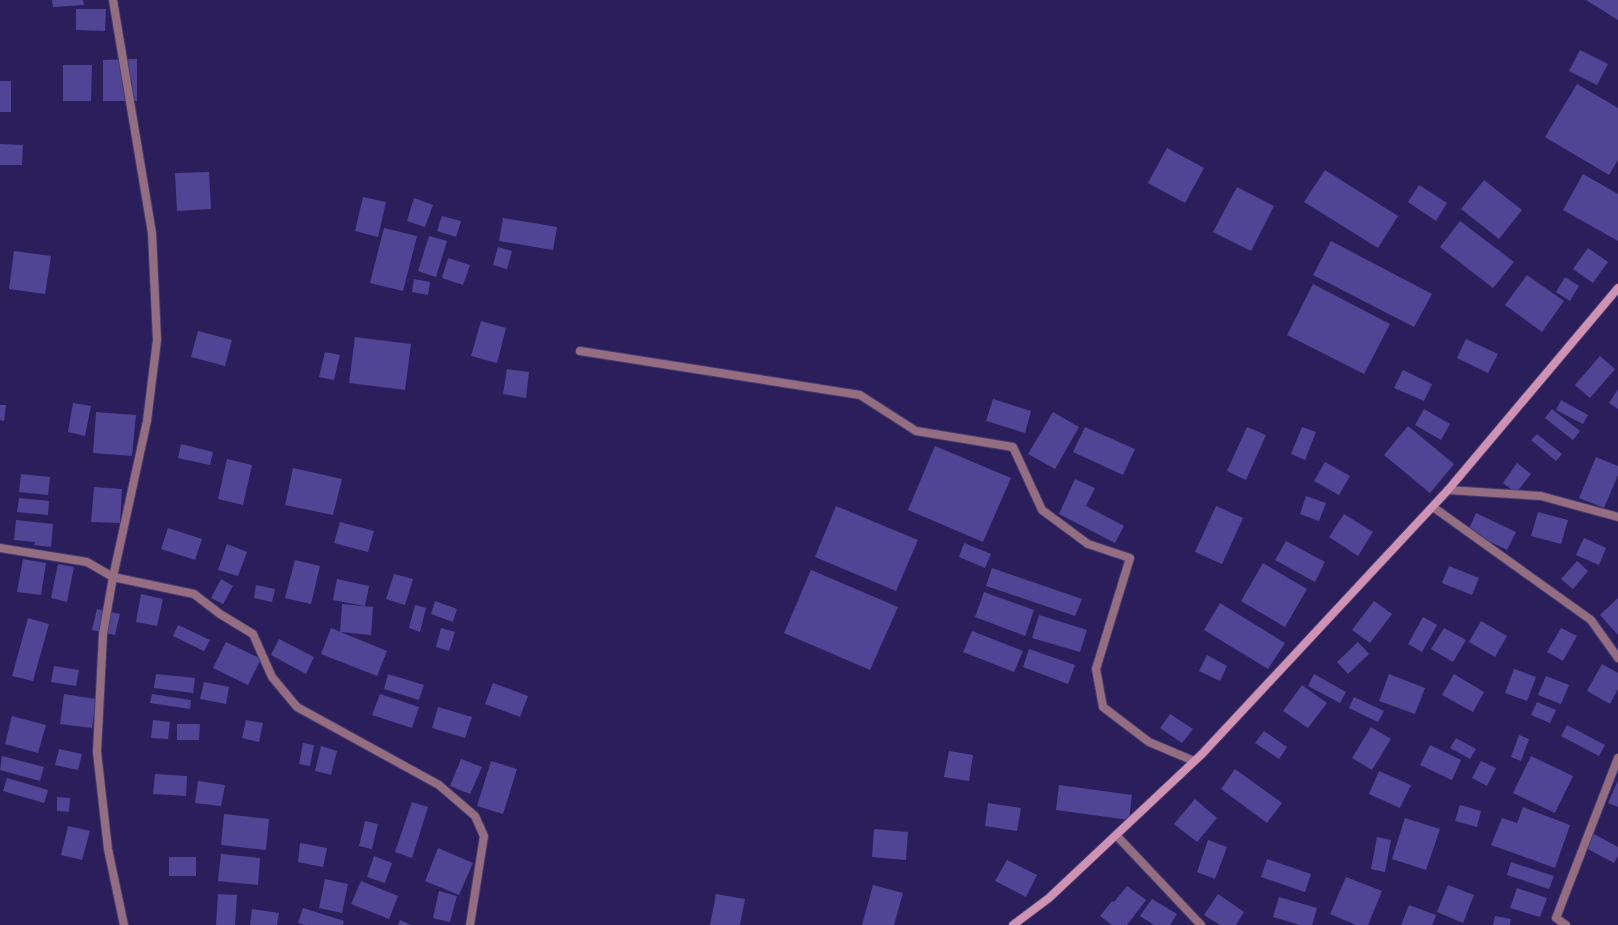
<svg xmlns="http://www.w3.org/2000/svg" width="1618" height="925" viewBox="0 0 1618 925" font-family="Karla,sans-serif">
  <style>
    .building { fill: #504594 }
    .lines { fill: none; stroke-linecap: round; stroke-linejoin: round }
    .minor-casing { stroke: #443b71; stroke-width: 10 }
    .secondary-casing { stroke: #443b71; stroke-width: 10 }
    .minor { stroke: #946d81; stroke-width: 8 }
    .secondary { stroke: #d092b3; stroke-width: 8 }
  </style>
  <rect width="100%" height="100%" fill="#2a1f5a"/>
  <path class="building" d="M52,0H83L84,5L53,7Z
    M1586,0H1618V20Z
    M76,9H106L105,31L76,30Z
    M1580,50L1608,64L1597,85L1569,71Z
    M137,59V101H103V60Z
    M63,65H92L91,101H63Z
    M0,81H11V112H0Z
    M1577,84L1618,108V160L1609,175L1545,137Z
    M0,144L23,145L22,165H0Z
    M1167,148L1204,168L1185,203L1148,183Z
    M1325,170L1398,216L1378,248L1304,202Z
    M209,172L211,209L177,211L175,173Z
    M1583,174L1618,194V241L1563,210Z
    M1484,180L1522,210L1499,239L1461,209Z
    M1419,185L1447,203L1436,221L1408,202Z
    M1237,187L1274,206L1251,251L1213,232Z
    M363,197L386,202L378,237L355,231Z
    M414,198L433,205L425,227L407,221Z
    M442,216L461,221L456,237L437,231Z
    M503,218L557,227L553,250L499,241Z
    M1460,221L1514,262L1493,288L1440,247Z
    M384,228L417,236L403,291L370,283Z
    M429,236L447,241L436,277L418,271Z
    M1331,241L1432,294L1414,327L1313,275Z
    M498,247L512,251L507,269L493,265Z
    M1588,248L1608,262L1593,283L1573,269Z
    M14,251L51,256L45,294L9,289Z
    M448,258L470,265L463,285L442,278Z
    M1527,275L1564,301L1542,332L1505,305Z
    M1565,277L1579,286L1570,301L1556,292Z
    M414,279L430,282L428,295L412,292Z
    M1313,284L1390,324L1364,374L1287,335Z
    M481,321L506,328L497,363L471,356Z
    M198,331L232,340L225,366L191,357Z
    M355,337L411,344L405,390L349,383Z
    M1466,339L1498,354L1488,373L1457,358Z
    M325,352L340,355L334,380L319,377Z
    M1600,356L1615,369L1590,398L1575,385Z
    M507,369L529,372L526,398L503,394Z
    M1403,370L1432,384L1424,401L1394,388Z
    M1618,389V409L1609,403Z
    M993,399L1031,411L1025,433L986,421Z
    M1561,400L1588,415L1583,424L1556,410Z
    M73,403L91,406L85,436L68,432Z
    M0,405H6L4,421L0,420Z
    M1424,409L1450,424L1441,440L1415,425Z
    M1552,409L1580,431L1573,440L1545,418Z
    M96,412L136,415L132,456L93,453Z
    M1053,412L1079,427L1055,469L1028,454Z
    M1408,426L1454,464L1430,493L1384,455Z
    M1085,427L1135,449L1123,475L1073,452Z
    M1247,427L1266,435L1246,480L1227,471Z
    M1302,427L1316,432L1305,460L1291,454Z
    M1537,434L1562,454L1556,461L1531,440Z
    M181,444L213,452L210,465L178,458Z
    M935,446L1011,478L983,542L908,510Z
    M1596,457L1618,466V475L1604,508L1579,498Z
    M227,459L252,465L243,505L218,499Z
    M1325,462L1350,476L1339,495L1314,481Z
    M1517,463L1531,474L1516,493L1503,483Z
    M293,468L342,479L333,515L285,505Z
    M21,474L50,477L48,495L19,492Z
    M1075,479L1095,488L1086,506L1124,526L1115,543L1059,514Z
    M94,487L122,489L120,523L91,522Z
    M1306,496L1326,503L1319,521L1300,514Z
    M19,498L49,501L48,515L17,512Z
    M836,506L918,540L896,591L815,557Z
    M1216,506L1243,518L1222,564L1195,552Z
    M1538,512L1568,520L1561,544L1531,536Z
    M1476,513L1516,532L1507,550L1468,531Z
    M1344,514L1373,532L1358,556L1329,537Z
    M16,520L53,524L51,547L34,545L35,542L14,540Z
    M340,522L374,531L368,552L334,543Z
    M168,528L202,539L195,560L161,549Z
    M1584,538L1606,548L1599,565L1576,555Z
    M1286,541L1325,562L1315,582L1275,560Z
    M964,543L991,554L985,568L959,557Z
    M227,544L247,552L238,576L218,570Z
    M23,559L46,563L41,595L17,592Z
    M295,560L320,566L311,604L285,598Z
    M1577,561L1588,571L1573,589L1561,579Z
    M1263,563L1307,589L1285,627L1241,601Z
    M58,564L74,567L67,602L51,598Z
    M1449,566L1479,578L1472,595L1442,583Z
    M992,568L1082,599L1075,616L986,586Z
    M811,570L898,607L870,670L784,633Z
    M394,574L413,579L405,605L386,599Z
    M221,579L233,586L223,604L211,598Z
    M337,579L369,586L365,606L333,600Z
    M256,585L275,589L272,602L254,598Z
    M984,592L1034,610L1025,636L975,617Z
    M141,594L163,599L157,626L136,622Z
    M1618,598V635L1600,615Z
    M435,601L457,609L453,622L431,614Z
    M1374,601L1392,614L1370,643L1352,630Z
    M1220,603L1285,643L1268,669L1204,630Z
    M342,604L373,607L371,635L340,632Z
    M415,605L426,608L420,632L409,628Z
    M97,609L120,614L115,635L92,630Z
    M1039,615L1087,630L1080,652L1032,638Z
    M1423,617L1437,625L1422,652L1408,644Z
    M28,618L49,624L33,681L12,676Z
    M1481,621L1507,636L1495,657L1469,642Z
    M178,625L210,640L204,651L173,636Z
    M331,628L387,651L377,676L321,654Z
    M441,628L455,632L449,651L436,647Z
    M1444,628L1466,640L1453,662L1431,649Z
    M1561,628L1577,636L1563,661L1547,652Z
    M972,631L1023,651L1014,672L963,652Z
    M279,639L314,657L306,674L271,655Z
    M226,642L261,659L248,685L213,668Z
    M1358,642L1369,654L1348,674L1337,662Z
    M1029,649L1075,665L1068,684L1023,667Z
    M1207,655L1227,666L1220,681L1199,671Z
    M1602,664L1618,673V689L1610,704L1587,691Z
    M54,666L79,670L76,686L51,682Z
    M1514,669L1536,677L1527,701L1505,693Z
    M156,674L195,678L193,693L154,688Z
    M388,674L424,685L419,700L384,689Z
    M1314,674L1346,692L1340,703L1308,686Z
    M1389,674L1425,688L1415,714L1379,701Z
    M1454,674L1484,692L1473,712L1442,695Z
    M1546,676L1569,685L1561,704L1538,695Z
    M204,682L229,687L226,704L200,699Z
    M493,683L528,696L520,717L485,704Z
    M1302,685L1327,703L1308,728L1283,711Z
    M64,694L96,699L92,728L60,724Z
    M152,694L191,700L190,709L150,703Z
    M380,694L419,707L412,728L372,715Z
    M1354,697L1384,711L1378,722L1349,708Z
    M1537,702L1556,710L1550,723L1531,715Z
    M438,707L472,717L465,738L432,728Z
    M1170,714L1193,729L1182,743L1160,728Z
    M12,716L46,725L38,753L5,744Z
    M153,720L170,722L168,739L151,738Z
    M246,720L263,723L259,742L242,738Z
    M177,724H200L199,740H177Z
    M1567,725L1605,745L1599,756L1561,736Z
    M1371,727L1391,739L1372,770L1352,758Z
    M1264,731L1287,747L1279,759L1255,743Z
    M1519,735L1529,739L1521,761L1511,757Z
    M1456,738L1476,749L1470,759L1450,748Z
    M303,743L314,745L310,766L299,764Z
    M1430,745L1461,760L1452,780L1420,765Z
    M321,746L337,751L331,775L315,771Z
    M59,749L82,754L78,770L55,765Z
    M949,751L973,755L969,781L944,777Z
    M2,756L44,767L40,781L0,770Z
    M1531,756L1573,776L1555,813L1513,793Z
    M461,759L482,767L470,794L450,786Z
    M491,761L517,769L503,814L477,806Z
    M1481,761L1496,768L1487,786L1472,778Z
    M1235,769L1282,803L1267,823L1221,789Z
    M1379,771L1411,785L1400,808L1369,794Z
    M155,774L187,776L186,796L153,794Z
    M7,778L48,790L44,803L3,791Z
    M1618,780V807L1608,803Z
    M198,781L225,785L221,806L195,803Z
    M1059,785L1132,795L1129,820L1056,810Z
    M57,797L70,798L69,812L57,811Z
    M1195,799L1217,818L1197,842L1174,824Z
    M412,802L428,807L412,858L395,852Z
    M988,803L1021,808L1017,831L985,826Z
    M1460,805L1481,811L1477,827L1455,821Z
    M1523,807L1570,825L1555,868L1491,845L1502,818L1517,823Z
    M224,814L269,819L266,850L221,845Z
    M1405,818L1440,829L1426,870L1392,859Z
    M365,821L378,824L372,849L359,846Z
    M68,826L90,831L82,860L61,855Z
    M874,829L908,832L906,860L872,857Z
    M1594,834L1618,847V856L1614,863L1586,848Z
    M1377,837L1391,840L1385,872L1371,869Z
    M1208,840L1227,847L1215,879L1197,872Z
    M300,843L327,848L323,867L298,862Z
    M438,848L473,863L459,895L425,881Z
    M221,854L260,858L258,885L218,881Z
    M374,856L392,863L385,883L367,877Z
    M169,857H196V876H169Z
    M1267,859L1311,874L1305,892L1261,877Z
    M1007,860L1037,875L1026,897L995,881Z
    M1511,862L1554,876L1549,889L1507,875Z
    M1346,877L1382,891L1368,925H1356L1330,914Z
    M325,879L348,884L342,913L319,908Z
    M361,881L398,896L389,919L351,904Z
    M873,885L903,893L894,925H862Z
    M1448,885L1474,895L1463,923L1437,912Z
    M1127,886L1146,900L1127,925H1112L1100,916L1112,901L1114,902Z
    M1517,888L1547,898L1540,917L1510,908Z
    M439,891L457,896L450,922L433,918Z
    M218,894L237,895L235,925H216Z
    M716,894L745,899L740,925H710Z
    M1218,894L1244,912L1236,925H1220L1204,915Z
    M1279,897L1317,908L1312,925H1300L1273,917Z
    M1152,899L1177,914L1170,925H1154L1140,916Z
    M1409,905L1436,915L1432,925H1401Z
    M303,908L344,921L343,925H305L298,923Z
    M252,909L279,913L277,925H250Z
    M1495,916L1511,919L1510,925H1493Z
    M400,920L411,925H398Z"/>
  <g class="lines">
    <g class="minor-casing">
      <path id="minor" d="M113,0L152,233L157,340L147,421L113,577L103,634L97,752L108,849L124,925
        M580,351L860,395L916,431L1013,447L1042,510L1088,544L1130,558L1096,669L1103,707L1149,742L1194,761
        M1448,490L1541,496L1618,517
        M1433,507L1591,620L1618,658
        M0,548L87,562L113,577L194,594L220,614L253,634L272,677L297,707L439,785L475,816L484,836L470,925
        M1116,835L1201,925
        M1566,925L1556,918L1618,758"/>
    </g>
    <g class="secondary-casing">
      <path id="secondary" d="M1013,925L1049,898L1202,754L1448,490L1618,288"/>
    </g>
    <use href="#minor" class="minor"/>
    <use href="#secondary" class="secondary"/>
  </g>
</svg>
